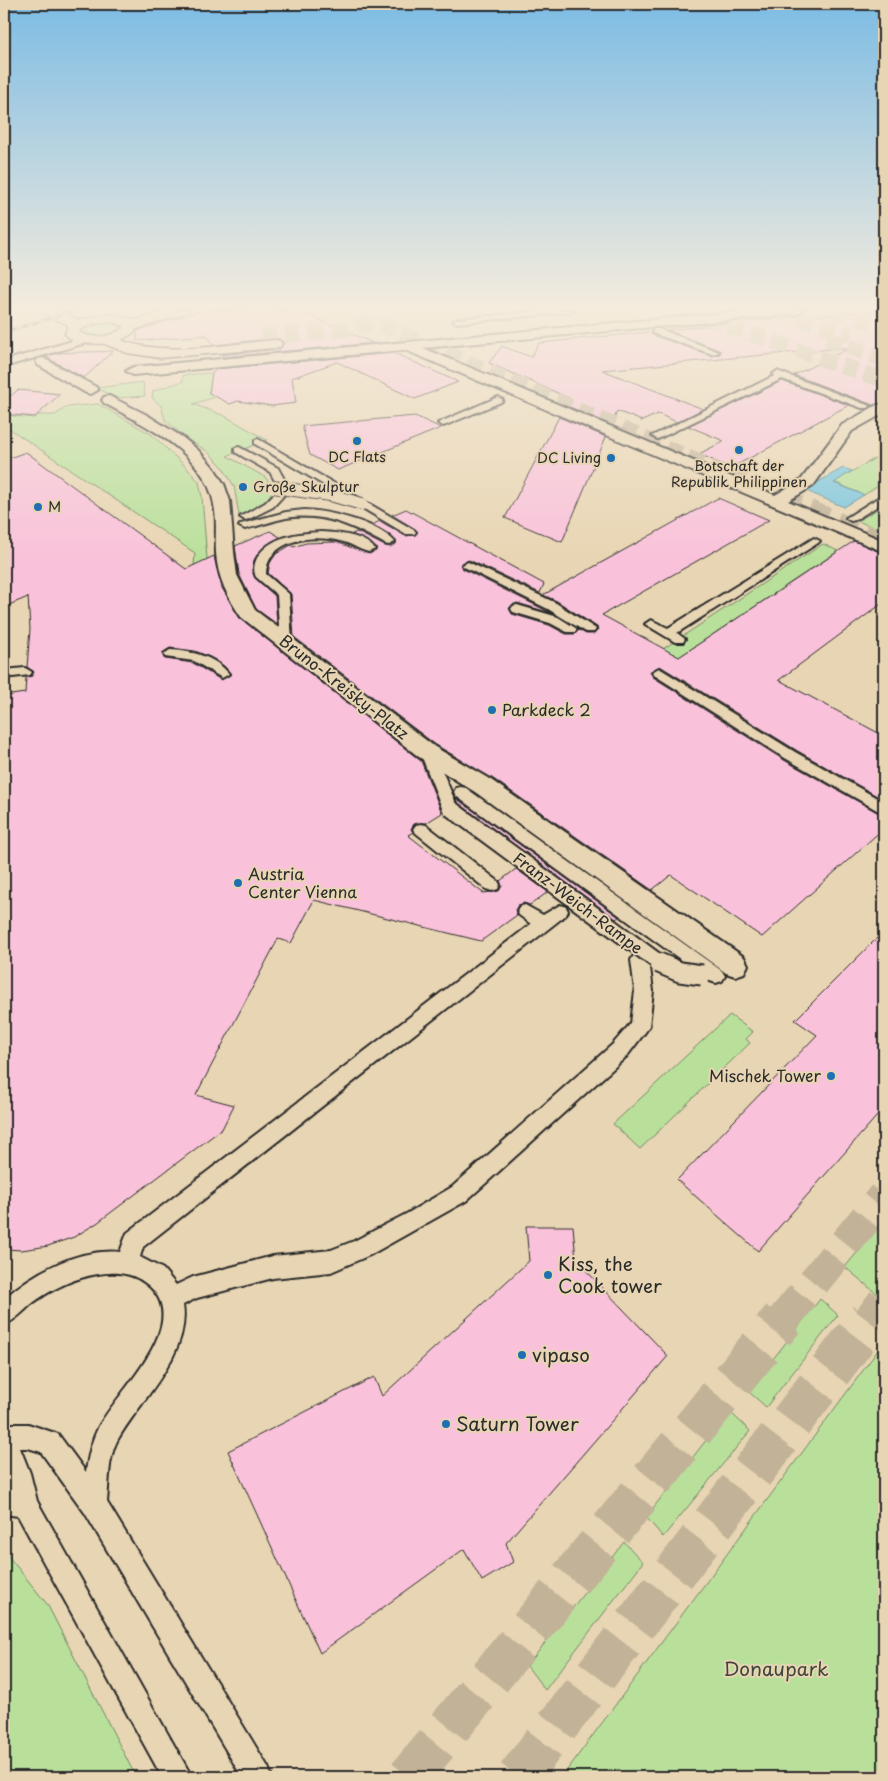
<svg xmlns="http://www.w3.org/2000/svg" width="888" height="1781" viewBox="0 0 888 1781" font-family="'Playpen Sans',sans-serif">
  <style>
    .green { fill: #b9e09b; stroke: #728663 }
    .water { fill: #7dc7dd; stroke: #5c8996 }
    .building { fill: #f9c2da; stroke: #2b2b2b; fill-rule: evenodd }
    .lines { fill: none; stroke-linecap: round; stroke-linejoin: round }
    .secondary-tunnel-far3 { stroke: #c2b398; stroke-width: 16; stroke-dasharray: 16 8; stroke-linecap: butt }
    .secondary-tunnel-far2 { stroke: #c2b398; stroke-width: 20; stroke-dasharray: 20 10; stroke-linecap: butt }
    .secondary-tunnel-far1 { stroke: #c2b398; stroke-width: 33; stroke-dasharray: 33 17; stroke-linecap: butt }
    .secondary-tunnel { stroke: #c2b398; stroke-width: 43; stroke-dasharray: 43 21; stroke-linecap: butt }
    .motorway-tunnel { stroke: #c2b398; stroke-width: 16; stroke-dasharray: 16 8; stroke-linecap: butt }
    .service-casing { stroke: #2b2b2b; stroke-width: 4 }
    .pedestrian-casing { stroke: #2b2b2b; stroke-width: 4 }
    .secondary-casing { stroke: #2b2b2b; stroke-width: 3 }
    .motorway-casing { stroke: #2b2b2b; stroke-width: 3 }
    .service { fill: #e8d5b3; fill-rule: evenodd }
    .pedestrian { fill: #e8d5b3; fill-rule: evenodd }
    .secondary { fill: #e8d5b3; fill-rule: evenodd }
    .motorway { fill: #e8d5b3; fill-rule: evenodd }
    .rail-casing { stroke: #2b2b2b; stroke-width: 3 }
    .rail { stroke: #e8d5b3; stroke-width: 2; stroke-dasharray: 6; stroke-linecap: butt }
    .service-bridge-far2-casing { stroke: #2b2b2b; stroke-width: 14; stroke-linecap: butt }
    .service-bridge-far1-casing { stroke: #2b2b2b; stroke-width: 19; stroke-linecap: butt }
    .service-bridge-casing { stroke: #2b2b2b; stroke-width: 23; stroke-linecap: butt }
    .service-bridge-far2 { stroke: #e8d5b3; stroke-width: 12 }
    .service-bridge-far1 { stroke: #e8d5b3; stroke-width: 15 }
    .service-bridge { stroke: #e8d5b3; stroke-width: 19 }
    .poi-dot { fill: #1f6fb2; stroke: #e8d5b3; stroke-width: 2 }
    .labels { text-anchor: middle; stroke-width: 4; stroke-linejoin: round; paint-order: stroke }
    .far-poi-label { font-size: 14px; fill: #2b2b2b; stroke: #e8d5b3 }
    .street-label { font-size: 16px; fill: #2b2b2b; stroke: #e8d5b3 }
    .poi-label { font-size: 16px; fill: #2b2b2b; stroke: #e8d5b3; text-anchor: start }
    .near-poi-label { font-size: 19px; fill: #2b2b2b; stroke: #e8d5b3; text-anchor: start }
    .near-park-label { font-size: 19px; fill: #40463c; stroke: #e8d5b3 }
  </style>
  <rect width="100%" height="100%" fill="#e8d5b3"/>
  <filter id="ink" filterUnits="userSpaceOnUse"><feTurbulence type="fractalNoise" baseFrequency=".02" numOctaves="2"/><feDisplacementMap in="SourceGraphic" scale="10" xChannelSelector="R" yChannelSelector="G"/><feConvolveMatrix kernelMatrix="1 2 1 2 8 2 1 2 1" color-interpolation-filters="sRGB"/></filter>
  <g filter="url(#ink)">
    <path class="green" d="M98,324H114L120,329C113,338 95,340 86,333L87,329Z
      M213,373L223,387L208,392L215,397L193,404L225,416L267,440L227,456L265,477L273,487C269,504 255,509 239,515L234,486L222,466L207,451L187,439L165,420L161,406L152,398L153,391L183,381V375Z
      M143,382L145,396L117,398L96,388Z
      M98,404L151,434L185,466L199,482L202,497L208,571L194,565L195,553L4,425V415L34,418L38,415H55L67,407Z
      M884,453V482L864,495L834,482Z
      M884,505V522L874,528L858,521Z
      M823,544L838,551L679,657L663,649Z
      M730,1015L753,1032L746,1039L750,1043L640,1149L613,1124Z
      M884,1220V1300L845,1267Z
      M820,1299L838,1315L766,1407L748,1391Z
      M884,1342V1777H561H562Z
      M729,1411L750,1431L663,1537L646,1517Z
      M624,1542L643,1562L545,1690L527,1666Z
      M4,1551L47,1604L136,1777H4Z"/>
    <path class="water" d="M843,468L852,471L834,483L864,495L844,507L804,490Z"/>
    <path class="building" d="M202,310H297L373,343L223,357L221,355L280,349L284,343L280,339L275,338L214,345L207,335L137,341V331Z
      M873,310H884V402L873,405L794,375L852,347L602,370L703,409L677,422L658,414L642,421L617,411L612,425L565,405L569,398L489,363L502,346L531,357L539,343L651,332L652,335L713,356L720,354L721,351L667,330L797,316L803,312V317Z
      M113,351L84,378L46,357L58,353Z
      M394,353L458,382L415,399L337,362L292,378L296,403L272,406L238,401L230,404L209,393L212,373L217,369Z
      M782,381L849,405L731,468L699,454L724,441L688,426Z
      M18,390L60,394L35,417L4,414V401Z
      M415,416L441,428L338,470L310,455L302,426Z
      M559,417L606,437L562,542L505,518Z
      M26,452L186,569L214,556L222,588L240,618L421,761L442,813L426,823L414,824L411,829L413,832L408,835L483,893L499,891L502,886L500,881L516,869L548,892L530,905L524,903L518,905L515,910L517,915L481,941L314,900L291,943L278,939L196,1095L234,1105L222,1129L97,1223L74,1237L48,1246L22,1250L4,1249V696L25,693L26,677L32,676L34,672L27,667L30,629L28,597L4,607V460ZM170,648L195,651L210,657L224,666L231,674L221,680L193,663L165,659L162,653Z
      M718,498L769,520L602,615L679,657L854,541L884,554V602L779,680L884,736V800L796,750L660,666L650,672L653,677L784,760L884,816V828L762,937L671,875L652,890L492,778L436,745L294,637L291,594L268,573L270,563L276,554L291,545L293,547L306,543L336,542L369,554L376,551V548L371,543L352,534L357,532L385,546L390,547L396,544V541L388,534L372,525L380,521L405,536L415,535L418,532L415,529L392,515L406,509L544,584L540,593L469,560L461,563V566L463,569L551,613L517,603L509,608L512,614L549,625L566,634H575L579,630L586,634H594L598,630L597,627L557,601L543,595Z
      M884,522V539L868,532Z
      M270,531L280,537L261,550L254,560L252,570L255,578L275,596L277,624L256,609L239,574L235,546Z
      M456,798L619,917L616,919L457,802Z
      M884,931V1108L758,1251L677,1180L817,1035L795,1020Z
      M526,1226H573L576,1260L668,1356L506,1543L513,1562L482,1581L464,1549L320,1653L228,1451L374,1377L382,1396L529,1261Z"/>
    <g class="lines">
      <path class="secondary-tunnel-far3" d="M261,337L347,329L368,323L385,325L394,331L729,475"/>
      <path class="secondary-tunnel-far2" d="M726,474L884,542"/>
      <path class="secondary-tunnel-far1" d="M782,1321L884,1196
        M869,1321L884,1301"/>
      <path class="secondary-tunnel" d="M409,1777L783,1319
        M518,1777L870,1319"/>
      <path class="motorway-tunnel" d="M683,310L884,380
        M775,310L852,335
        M833,310L884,326
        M826,339L884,359"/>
      <g class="service-casing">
        <path id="service" d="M548,310H576L572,312L457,323L453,321L457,319Z
          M653,329H659L719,352L712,354L653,333Z
          M86,337L90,340L89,342L4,367V361Z
          M777,371L870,406L868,408H862L782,379L660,438L657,439L652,436L774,376L773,374Z
          M498,397L503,400L501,402L446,425L443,426L438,423Z
          M258,439L414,530L416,532L414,534H406L255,444V440Z
          M239,447L278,468L284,479L283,481H275L270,472L235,452V448Z
          M279,492L284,495L273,507L249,519L245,520L240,517L265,503L275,493Z
          M884,494V502L855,520L851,521L846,518Z
          M304,510C329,511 377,522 395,542L389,545L385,544C353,526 324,512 286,518C272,521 259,526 245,529L239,526L241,524L286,512Z
          M321,532C339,533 363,535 375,549L369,552C359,550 351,543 340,541C313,534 267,539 266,574L289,594L292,642L286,646L282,645L280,642L277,595L256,577C253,571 254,564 257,558C269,536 299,533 321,532Z
          M814,538L820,541L818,543L677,633L685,639L683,642H675L645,624L651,620L668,628Z
          M468,562L556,603L596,629L594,632H586L548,609L464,567L462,565Z
          M517,605L558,617L577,629L575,632H567L550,623L513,612L511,609L513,606Z
          M170,650C191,651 215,656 229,674L222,678L194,661L165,657L164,654Z
          M25,668L32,672L30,675L4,678V670Z
          M659,668L795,752L884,802V814L785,758L654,675L652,672Z
          M427,747L432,749L434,752L458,808L455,812L450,813L445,812L442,808L420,752L422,749Z
          M461,787L466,788L722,971L725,976L722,981L716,983L710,981L456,796L454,792L456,788Z
          M421,824L426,825L498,881L500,885L498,889L492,891L486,889L416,833L413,829L416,825Z
          M525,905L543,915L560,905L566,907L568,911L566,915L143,1247L140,1257L163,1269L176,1285L193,1277L273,1256L331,1250L354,1241L408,1213L452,1187L613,1044L631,1023L635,991L631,960L634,955L640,953L646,955L649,960L653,991L649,1026L646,1031L627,1056L466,1201L370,1255L331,1272L273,1278L197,1298L183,1305C191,1355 139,1401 117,1441C108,1458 109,1483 107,1502L268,1767L272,1777H242L85,1513L41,1452L28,1448H20L30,1473L37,1501L192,1777H162L18,1516L4,1514V1490H9L4,1468V1424H28L58,1434L86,1472C88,1457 91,1442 98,1428C116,1392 199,1320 144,1282C126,1269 101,1272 81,1278C64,1283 48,1292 34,1302C24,1310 16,1320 4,1325V1299C33,1272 79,1248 120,1252L127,1233L531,924L519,915L517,911L519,907Z"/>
      </g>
      <g class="pedestrian-casing">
        <path id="pedestrian" d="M758,310H803L797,314L423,348L775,495L801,480L842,425L877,405L884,404V413L852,431L813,486L788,501L884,541V552L405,350L133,375L126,371L133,367Z
          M43,358L96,387L98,390L91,394L86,393L38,365L36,362L38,359Z
          M109,396L147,415L182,437L198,450L214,468L224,484L230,501L234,552L237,575L255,610L435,747L491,780L744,957L748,965L744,973L735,976L726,973L475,792L419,757L241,617C228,598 217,577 216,553C215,539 217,525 215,511C210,455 148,427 104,403L102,400L104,397Z"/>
      </g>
      <g class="secondary-casing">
        <path id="secondary" d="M40,310H58L78,320L111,314L134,319L139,326L132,334L121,340C163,357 229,344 275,340L280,341L282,344L280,347L275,348L160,358L127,353L105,344L81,343L73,341L65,334L68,325L42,313ZM111,322L125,326C114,337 93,340 79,332L80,330L92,324Z"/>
      </g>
      <g class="motorway-casing">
        <path id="motorway" d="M168,310H188L186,313L137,329H127L125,326L127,323Z"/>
      </g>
      <use href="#service" class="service"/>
      <use href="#pedestrian" class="pedestrian"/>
      <use href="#secondary" class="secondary"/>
      <use href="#motorway" class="motorway"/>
      <g class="rail-casing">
        <path id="rail" d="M4,332L78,310"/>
      </g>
      <use href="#rail" class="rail"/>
      <g class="service-bridge-far2-casing">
        <path id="service-bridge-far2" d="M273,487L330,495L362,504"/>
      </g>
      <g class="service-bridge-far1-casing">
        <path id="service-bridge-far1" d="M450,808L661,964"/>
      </g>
      <g class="service-bridge-casing">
        <path id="service-bridge" d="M659,963L680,972L702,975"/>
      </g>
      <use href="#service-bridge-far2" class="service-bridge-far2"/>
      <use href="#service-bridge-far1" class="service-bridge-far1"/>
      <use href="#service-bridge" class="service-bridge"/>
    </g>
  </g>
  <linearGradient id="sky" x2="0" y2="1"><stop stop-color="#7dbce4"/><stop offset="0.55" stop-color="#f5ecdd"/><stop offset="1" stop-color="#f5ecdd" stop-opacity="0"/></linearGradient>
  <rect width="888" height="559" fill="url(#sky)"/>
  <g class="poi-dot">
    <circle cx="357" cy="441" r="5"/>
    <circle cx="739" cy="450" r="5"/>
    <circle cx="611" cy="458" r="5"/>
    <circle cx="243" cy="487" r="5"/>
    <circle cx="38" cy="507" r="5"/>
    <circle cx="492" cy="710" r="5"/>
    <circle cx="238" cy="883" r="5"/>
    <circle cx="831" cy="1076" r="5"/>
    <circle cx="548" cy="1275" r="5"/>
    <circle cx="522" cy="1355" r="5"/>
    <circle cx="446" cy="1424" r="5"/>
  </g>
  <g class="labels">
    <g class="far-poi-label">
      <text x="357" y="462">DC Flats</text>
      <text x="601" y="463" text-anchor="end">DC Living</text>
      <text x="739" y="471">Botschaft der<tspan x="739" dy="16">Republik Philippinen</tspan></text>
      <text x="253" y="492" text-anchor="start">Große Skulptur</text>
      <text x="48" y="512" text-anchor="start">M</text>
    </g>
    <g class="street-label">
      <text transform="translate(344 687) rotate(38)" y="6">Bruno-Kreisky-Platz</text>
      <text transform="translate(578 903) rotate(37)" y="6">Franz-Weich-Rampe</text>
    </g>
    <g class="poi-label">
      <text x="502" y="716">Parkdeck 2</text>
      <text x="248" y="880">Austria<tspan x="248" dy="18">Center Vienna</tspan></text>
      <text x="821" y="1082" text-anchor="end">Mischek Tower</text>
    </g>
    <g class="near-poi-label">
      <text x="558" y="1271">Kiss, the<tspan x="558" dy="22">Cook tower</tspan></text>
      <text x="532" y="1362">vipaso</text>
      <text x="456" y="1431">Saturn Tower</text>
    </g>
    <g class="near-park-label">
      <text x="776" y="1676">Donaupark</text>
    </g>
  </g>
  <rect width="888" height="1781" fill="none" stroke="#e8d5b3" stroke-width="20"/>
  <rect x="10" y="10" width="868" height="1761" fill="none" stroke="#2b2b2b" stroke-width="2" filter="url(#ink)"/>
</svg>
